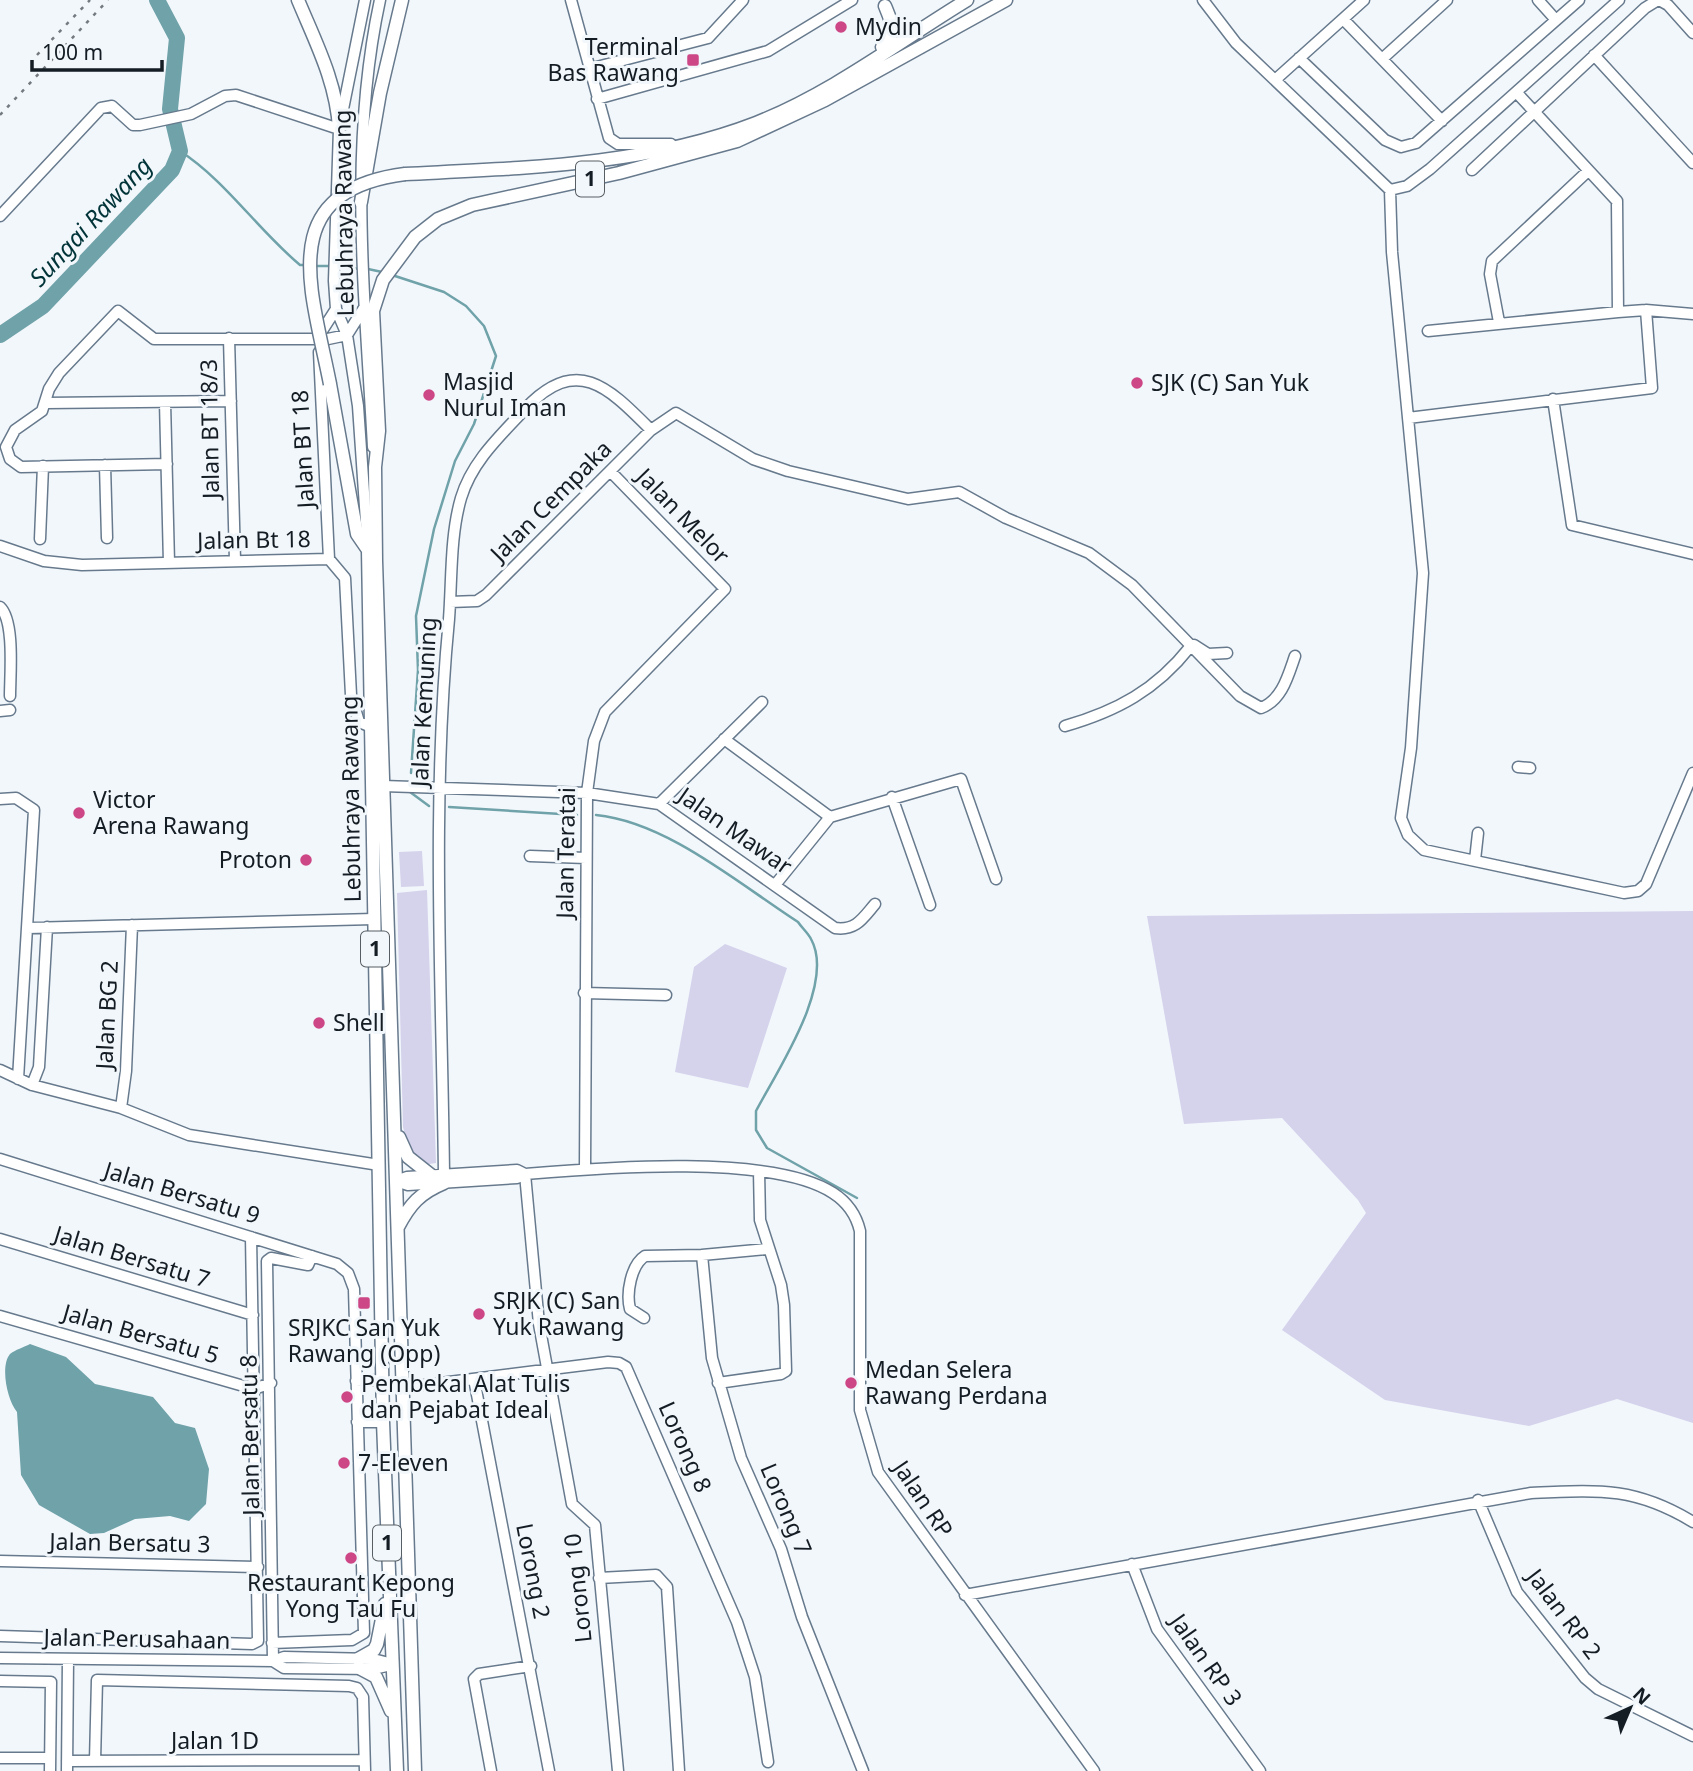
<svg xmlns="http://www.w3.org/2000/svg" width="1693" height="1771" viewBox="0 0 1693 1771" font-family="'Noto Sans',sans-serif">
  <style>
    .green { fill: #d5d2ec }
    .water { fill: #6fa2a9 }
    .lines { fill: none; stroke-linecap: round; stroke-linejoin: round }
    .stream { stroke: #6fa2a9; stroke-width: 2.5 }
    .river { stroke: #6fa2a9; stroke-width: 16 }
    .minor-casing { stroke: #677a8d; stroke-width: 13 }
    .major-casing { stroke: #677a8d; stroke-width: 15 }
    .minor { stroke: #fff; stroke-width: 10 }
    .major { stroke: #fff; stroke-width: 12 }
    .rail { stroke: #737a80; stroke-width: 2.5; stroke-dasharray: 3.5 7; stroke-linecap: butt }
    .major-bridge-casing { stroke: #677a8d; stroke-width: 15; stroke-linecap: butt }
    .major-bridge { stroke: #fff; stroke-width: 12 }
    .poi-dot { fill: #cd4685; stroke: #f2f7fb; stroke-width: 2.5 }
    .labels { text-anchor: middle; stroke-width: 6; stroke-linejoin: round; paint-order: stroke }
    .shield { fill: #f2f7fb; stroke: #575e64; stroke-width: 2 }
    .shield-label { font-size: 21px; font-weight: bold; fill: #141c24 }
    .poi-label { font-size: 23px; fill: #141c24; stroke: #f2f7fb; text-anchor: start }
    .street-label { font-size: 23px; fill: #141c24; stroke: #f2f7fb }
    .water-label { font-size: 24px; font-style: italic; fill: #003439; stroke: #f2f7fb }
  </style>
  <rect width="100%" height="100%" fill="#f2f7fb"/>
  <path class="green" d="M422,851L424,886L401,887L399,852Z
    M427,890L436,1163L423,1165L408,1147L403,1127L397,893Z
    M1693,911V1423L1617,1399L1529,1426L1385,1400L1282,1330L1366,1213L1358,1200L1282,1118L1184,1124L1147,916Z
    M725,944L787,968L748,1088L675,1072L694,967Z"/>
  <path class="water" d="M30,1344L66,1357L95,1384L153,1397L175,1423L195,1428L209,1469L206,1504L189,1521L170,1516L135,1519L104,1533L90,1534L39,1505L21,1475L17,1412C7,1400 0,1366 10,1354C15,1350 24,1347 30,1344Z"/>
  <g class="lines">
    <path class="stream" d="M180,151C226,181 257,229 300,265H305
      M316,266H330
      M336,267L361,269
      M368,269L382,272
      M392,275L444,292L466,306L484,326L496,356L474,424L455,461L434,529L416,616L418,670L411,773
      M410,792L429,806
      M449,807L577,815
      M596,815C667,822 739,884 798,922C802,928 808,933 811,939C836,984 777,1071 756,1111V1130L767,1148L857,1198"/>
    <path class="river" d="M0,335L43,306L172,170L180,151L170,109L177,38L157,0"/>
    <g class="minor-casing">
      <path id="minor" d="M365,0L339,129L334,281L336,309L347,335L358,406L368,550
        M571,0L609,138L618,144H671
        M1203,0L1236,43L1390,190L1392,252L1423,573L1411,748L1401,818L1408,835L1424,850L1624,893L1638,891L1646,884L1693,773
        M1538,0L1556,20
        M1659,0L1668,5L1693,33
        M1343,19L1442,121
        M1594,55L1693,163
        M1299,58L1385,140L1401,147L1416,143L1579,0
        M1382,59L1447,0
        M589,69L708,38L743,0
        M1275,80L1364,0
        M1517,93L1617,201L1618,312
        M597,99L768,51L852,0
        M1472,170L1645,8L1658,0
        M1390,190L1407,186L1430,169L1619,0
        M0,216L101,108L112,106L133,125H140L191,114L225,96L236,95L339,129
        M1499,322L1490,274L1492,261L1588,171
        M1428,331L1618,312L1646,310L1693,314
        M318,337L336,309
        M229,338L235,561
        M319,352L329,559
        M1553,399L1572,525L1693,554
        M165,402L169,563
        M46,403L231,401
        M1408,418L1652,388L1646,310
        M373,447C365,297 348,148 380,0
        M167,464L21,467L10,459L6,447L15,430L42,411L49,389L59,373L118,311L154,339H328L347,335L364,308
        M105,465L107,538
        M40,539L43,466
        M0,546L44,561L82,565L329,559L345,578L351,695L359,722L371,727
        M450,602L477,601L486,595L651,430L676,413L753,459L788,471L908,499L959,492L1006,518L1089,553L1132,585L1240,696L1261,708C1282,700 1288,676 1295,656
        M0,607C15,621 10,675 10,696
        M1194,645L1208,654L1227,653
        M0,711L10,710
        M1065,726C1117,711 1156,690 1190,647
        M724,739L830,817L775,885
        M1518,767L1530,768
        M383,786L587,793L659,804L835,928C856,931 863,918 875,904
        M892,797L930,905
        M0,799L16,798L34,810L18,1079
        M659,804L762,702
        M830,817L961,779L996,879
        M530,856L586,858
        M1475,860L1478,833
        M28,928L374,919
        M584,993L666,995
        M0,1070L32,1085L121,1108L189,1135L379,1165
        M32,1085L39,1067L47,927
        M121,1108L126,1071L132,925
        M0,1159L337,1264L348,1273L354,1289L364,1633L352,1640L272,1643
        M585,1169L587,793L594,741L605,712L725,589L611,472
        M525,1174L539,1324L572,1504L595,1525L618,1771
        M444,1175C442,990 431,803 449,619C452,579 450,536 461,498C472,461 501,435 526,408C577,354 609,388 651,430
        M396,1181L408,1185L517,1178L525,1174C598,1168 772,1153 833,1193C847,1202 856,1214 860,1231V1410L878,1472L1094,1771
        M396,1181L407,1177L517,1170L525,1174
        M0,1239L253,1315
        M702,1255L712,1358L741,1458L781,1549L802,1617L863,1771
        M0,1316L254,1389L271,1383
        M644,1318L630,1309C626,1293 631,1265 645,1256L702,1255L767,1249
        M474,1379L549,1771
        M356,1381L383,1380
        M718,1383L781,1374L786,1371L784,1305L781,1285L760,1220L759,1171
        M401,1388L608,1362L619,1363L626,1367L737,1622L755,1677L768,1762
        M357,1422H383
        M1478,1500L1517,1592L1585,1678L1598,1689L1693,1736
        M0,1561L258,1567
        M1132,1564L1157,1629L1260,1771
        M599,1578L656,1575L667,1587L679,1771
        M965,1595L1531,1493C1596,1490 1634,1486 1693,1522
        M0,1636L252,1644L258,1641L251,1237
        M0,1658L273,1661L284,1657L373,1659L393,1664
        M273,1661L267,1261L271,1258L308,1265L312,1256
        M273,1661L284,1668L373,1669L391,1665
        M0,1681L51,1682L50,1771
        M0,1758H50
        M67,1761L364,1760
        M95,1761L97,1680L349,1686L357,1688L363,1697L365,1771
        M67,1771L68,1659
        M491,1771L474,1679L479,1674L531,1666"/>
    </g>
    <g class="major-casing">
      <path id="major" d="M298,0C315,41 337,83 339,129
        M882,47C898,34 892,23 885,6
        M405,174C522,168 645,166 756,123C832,93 898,42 967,0
        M361,202L380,93L402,0
        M330,384L357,534L368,550L383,1422L397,1771
        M399,1137L408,1157L432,1176
        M398,1227C410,1204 420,1193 444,1183
        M358,1659L374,1650L377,1644L385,1604
        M361,1669L376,1677L391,1711
        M415,1771L376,561L375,467L379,431L373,311L383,280L415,237L438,219L472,205L619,173L737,141L825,100L1006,0"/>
    </g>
    <use href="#minor" class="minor"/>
    <use href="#major" class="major"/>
    <path class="rail" d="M37,55L90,0
      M0,115L108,0"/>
    <g class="major-bridge-casing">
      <path id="major-bridge" d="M330,384C312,291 272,191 405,174"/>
    </g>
    <use href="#major-bridge" class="major-bridge"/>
  </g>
  <g class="poi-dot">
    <circle cx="841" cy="27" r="7"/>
    <rect x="686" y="53" width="14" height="14" rx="3.5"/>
    <circle cx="1137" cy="383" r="7"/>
    <circle cx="429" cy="395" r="7"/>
    <circle cx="79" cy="813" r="7"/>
    <circle cx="306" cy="860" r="7"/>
    <circle cx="319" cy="1023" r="7"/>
    <rect x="357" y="1296" width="14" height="14" rx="3.5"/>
    <circle cx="479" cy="1314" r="7"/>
    <circle cx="851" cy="1383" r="7"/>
    <circle cx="347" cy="1397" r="7"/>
    <circle cx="344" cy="1463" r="7"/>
    <circle cx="351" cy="1558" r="7"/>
  </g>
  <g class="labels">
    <g class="shield">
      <rect x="576" y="161.5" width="28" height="35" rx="5"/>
      <rect x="361" y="931.5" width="28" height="35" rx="5"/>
      <rect x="373" y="1525.5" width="28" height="35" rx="5"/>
    </g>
    <g class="shield-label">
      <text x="590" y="186">1</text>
      <text x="375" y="956">1</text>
      <text x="387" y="1550">1</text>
    </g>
    <g class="poi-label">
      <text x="855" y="35">Mydin</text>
      <text x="679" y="55" text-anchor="end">Terminal<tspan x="679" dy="26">Bas Rawang</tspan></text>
      <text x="443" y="390">Masjid<tspan x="443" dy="26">Nurul Iman</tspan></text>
      <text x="1151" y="391">SJK (C) San Yuk</text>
      <text x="93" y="808">Victor<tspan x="93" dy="26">Arena Rawang</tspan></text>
      <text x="292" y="868" text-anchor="end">Proton</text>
      <text x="333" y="1031">Shell</text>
      <text x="493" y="1309">SRJK (C) San<tspan x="493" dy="26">Yuk Rawang</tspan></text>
      <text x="364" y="1336" text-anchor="middle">SRJKC San Yuk<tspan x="364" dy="26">Rawang (Opp)</tspan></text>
      <text x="865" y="1378">Medan Selera<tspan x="865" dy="26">Rawang Perdana</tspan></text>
      <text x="361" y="1392">Pembekal Alat Tulis<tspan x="361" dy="26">dan Pejabat Ideal</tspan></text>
      <text x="358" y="1471">7-Eleven</text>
      <text x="351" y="1591" text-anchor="middle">Restaurant Kepong<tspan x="351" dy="26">Yong Tau Fu</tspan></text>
    </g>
    <g class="street-label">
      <text transform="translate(344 213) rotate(-91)" y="8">Lebuhraya Rawang</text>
      <text transform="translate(210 429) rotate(-91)" y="8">Jalan BT 18/3</text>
      <text transform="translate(303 449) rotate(-93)" y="8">Jalan BT 18</text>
      <text transform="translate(551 501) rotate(-45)" y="8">Jalan Cempaka</text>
      <text transform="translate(683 516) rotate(46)" y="8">Jalan Melor</text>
      <text transform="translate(254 540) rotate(-1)" y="8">Jalan Bt 18</text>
      <text transform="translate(424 702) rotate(-87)" y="8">Jalan Kemuning</text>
      <text transform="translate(351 799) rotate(-91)" y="8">Lebuhraya Rawang</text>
      <text transform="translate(735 831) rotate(35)" y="8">Jalan Mawar</text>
      <text transform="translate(566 853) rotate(-89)" y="8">Jalan Teratai</text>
      <text transform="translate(107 1015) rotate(-87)" y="8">Jalan BG 2</text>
      <text transform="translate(182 1193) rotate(17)" y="8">Jalan Bersatu 9</text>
      <text transform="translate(132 1257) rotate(17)" y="8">Jalan Bersatu 7</text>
      <text transform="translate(141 1334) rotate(16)" y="8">Jalan Bersatu 5</text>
      <text transform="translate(250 1435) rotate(-91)" y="8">Jalan Bersatu 8</text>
      <text transform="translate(685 1447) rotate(66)" y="8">Lorong 8</text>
      <text transform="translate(923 1499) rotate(56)" y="8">Jalan RP</text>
      <text transform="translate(786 1509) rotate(67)" y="8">Lorong 7</text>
      <text transform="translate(130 1543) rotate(1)" y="8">Jalan Bersatu 3</text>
      <text transform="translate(533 1571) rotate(79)" y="8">Lorong 2</text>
      <text transform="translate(578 1588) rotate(-96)" y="8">Lorong 10</text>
      <text transform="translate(1564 1614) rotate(53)" y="8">Jalan RP 2</text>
      <text transform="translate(137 1639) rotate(1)" y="8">Jalan Perusahaan</text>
      <text transform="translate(1206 1660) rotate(55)" y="8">Jalan RP 3</text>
      <text x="215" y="1749">Jalan 1D</text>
    </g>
    <g class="water-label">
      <text transform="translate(91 222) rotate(-47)" y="8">Sungai Rawang</text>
    </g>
  </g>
  <g transform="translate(1630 1708) rotate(44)" stroke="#f2f7fb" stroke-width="5" paint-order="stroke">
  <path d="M0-5L12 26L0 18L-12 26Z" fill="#141c24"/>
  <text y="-10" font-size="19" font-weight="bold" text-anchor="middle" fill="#141c24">N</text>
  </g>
  <path d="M32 60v10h130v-10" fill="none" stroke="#141c24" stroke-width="3.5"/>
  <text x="42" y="60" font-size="21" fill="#141c24" stroke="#f2f7fb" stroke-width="5" paint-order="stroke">100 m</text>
</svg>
